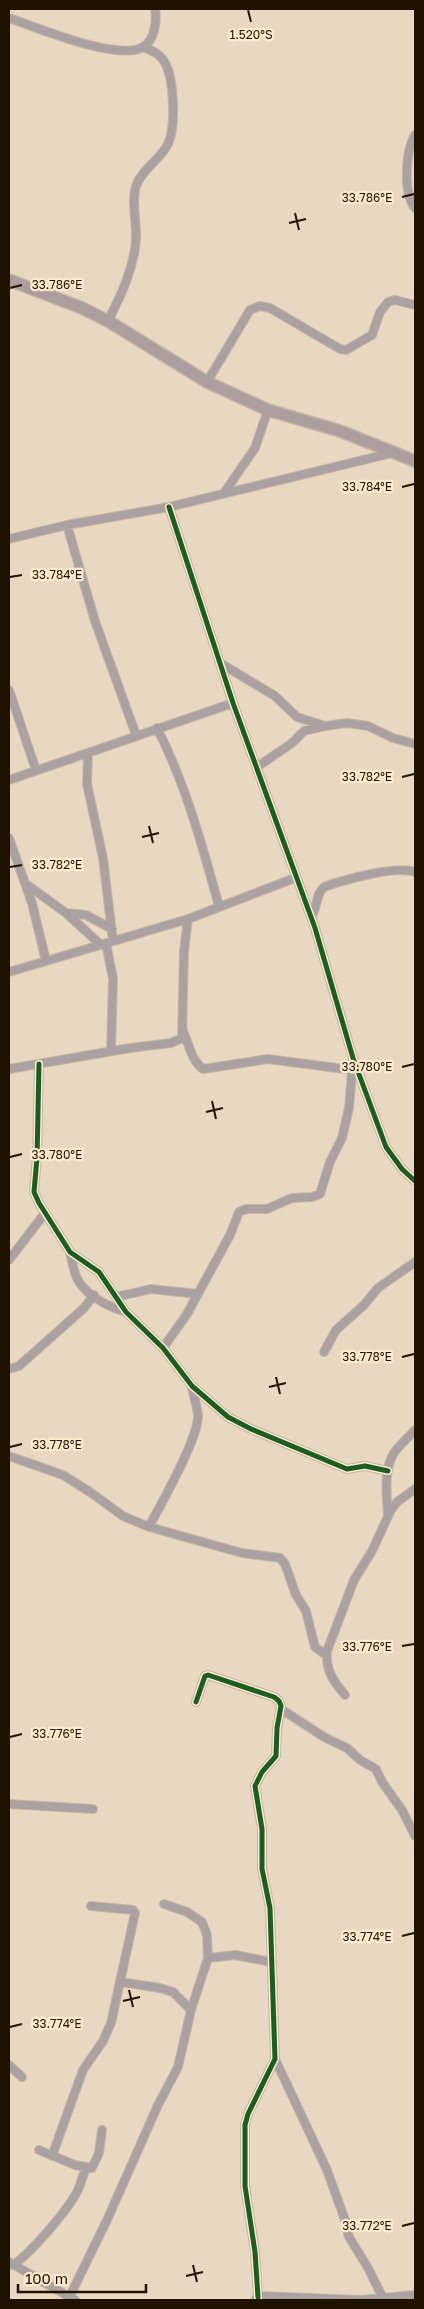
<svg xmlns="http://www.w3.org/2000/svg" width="424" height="2309" viewBox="0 0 424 2309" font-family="'Golos Text',sans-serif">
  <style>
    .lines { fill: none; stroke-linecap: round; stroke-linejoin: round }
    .minor-casing { stroke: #c5b7a5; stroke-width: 10 }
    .secondary-casing { stroke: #c5b7a5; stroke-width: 14 }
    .minor { stroke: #aca1a2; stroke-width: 8 }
    .secondary { stroke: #ac9e9e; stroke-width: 11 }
    .cycleway-casing { stroke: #feeace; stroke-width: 8 }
    .cycleway { stroke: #1b5e20; stroke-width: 5 }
    .ticks { fill: none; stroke: #201200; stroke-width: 2 }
    .ticks-label { font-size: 12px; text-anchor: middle; fill: #201200; stroke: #feeace; stroke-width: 4.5; stroke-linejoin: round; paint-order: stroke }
  </style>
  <rect width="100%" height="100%" fill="#e9d8c1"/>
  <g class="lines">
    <g class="minor-casing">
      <path id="minor" d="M9,18C36,27 118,62 143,47C155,40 157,21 155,9
        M415,135C405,152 403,193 415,208
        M108,321C121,295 134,269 136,239C137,223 131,202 136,186C142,169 160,160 168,144C176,127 174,82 166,65C162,55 153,51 143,47
        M207,382L250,310L260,306L270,308L340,349L346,350L372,335L380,312L388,302L395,300L415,305
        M224,493L255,448L268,410
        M169,507L233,703L315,928L353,1058L386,1147L402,1169L415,1181
        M67,525L95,621L136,735
        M9,539L67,525L169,507L392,453
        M220,663L275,696L297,717L325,726
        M9,690L36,770
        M157,728C186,785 202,845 219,906
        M88,753L87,784L103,858L113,941
        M257,767L292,743L304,731L325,726L347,723L368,726L393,738L415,744
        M9,780L233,703
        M9,838L32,903L46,961
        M26,884L66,913L101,945
        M66,913L86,915L112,929
        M311,917C318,908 315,895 324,887C343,880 397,865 415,872
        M106,943L113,979L111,1051
        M9,972L188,919L295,878
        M183,1031C189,1044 191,1060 203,1069L268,1059L352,1070
        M39,1064L37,1158L34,1192L39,1203L70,1252L99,1272L126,1312L163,1348L192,1386L228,1417L251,1429L347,1469L365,1466L388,1471
        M9,1069L130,1048L171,1043L182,1038L184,951L188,919
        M70,1252C72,1260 73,1268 76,1276C83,1294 108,1307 126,1312
        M9,1260L45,1213
        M116,1297L151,1289L198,1294
        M163,1348L187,1314L230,1235L239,1212L246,1209H267L292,1198L312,1197L320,1194L330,1162L342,1138L349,1108L353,1060
        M324,1352L336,1330L364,1305L378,1288L415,1262
        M9,1369L19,1366L84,1308L94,1295
        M9,1456L63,1475L90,1492L123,1516L149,1527L242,1553L280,1558L285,1564L296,1595L306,1611L315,1647L326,1655
        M388,1516C387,1497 383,1470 394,1453C399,1445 408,1438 415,1430
        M149,1527C161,1504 197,1441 198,1417C198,1407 193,1397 192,1386
        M345,1695C334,1682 325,1670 327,1651L354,1580L372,1551L391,1510L397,1502L415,1489
        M196,1702L205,1676L208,1675L274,1697L279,1701L281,1706L277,1728L276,1756L262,1772L255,1786L262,1829V1869L270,1908L275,2059L248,2114L245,2125V2186L255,2252L258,2297
        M281,1709L324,1737L347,1748L360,1760L376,1769L382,1782L402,1810L415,1836
        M9,1804L93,1809
        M208,1958L235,1955L271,1962
        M121,1982L160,1988L173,1992L191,2010
        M275,2059L327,2170L345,2220L349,2237L368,2268L383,2298
        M9,2065L22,2077
        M39,2150L75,2165L92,2168L99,2153L102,2130
        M52,2156L83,2070L103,2041L111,2023L135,1913L133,1910L91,1906
        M9,2262L75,2300
        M13,2265C31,2253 68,2210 78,2190C81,2183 83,2175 86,2168
        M256,2299L260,2296L361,2300L415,2295
        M68,2300L107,2220L158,2105L178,2067L191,2010L208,1958L207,1935L202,1922L187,1912L164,1904"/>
    </g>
    <g class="secondary-casing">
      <path id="secondary" d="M9,280L82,308L108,321L207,382L268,410L340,431L415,461"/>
    </g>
    <use href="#minor" class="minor"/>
    <use href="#secondary" class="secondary"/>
    <g class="cycleway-casing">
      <path id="cycleway" d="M169,507L233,703L315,928L353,1058L386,1147L402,1169L415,1181
        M39,1064L37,1158L34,1192L39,1203L70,1252L99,1272L126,1312L163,1348L192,1386L228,1417L251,1429L347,1469L365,1466L388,1471
        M196,1702L205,1676L208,1675L274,1697L279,1701L281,1706L277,1728L276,1756L262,1772L255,1786L262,1829V1869L270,1908L275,2059L248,2114L245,2125V2186L255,2252L258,2297"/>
    </g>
    <use href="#cycleway" class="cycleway"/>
  </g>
  <path class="ticks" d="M248,10L251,22M402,197L414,194M295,213L299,230M289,223L306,219M10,288L22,285M402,487L414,484M10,577L22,575M402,777L414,774M149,826L153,843M142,837L159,833M10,867L22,865M402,1067L414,1064M212,1101L216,1119M206,1112L223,1108M10,1157L22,1154M402,1357L414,1354M276,1377L280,1394M269,1387L286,1383M10,1447L22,1444M402,1646L414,1644M10,1737L22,1734M402,1936L414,1933M129,1990L133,2007M123,2001L140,1997M10,2027L22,2024M402,2226L414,2223M193,2265L197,2282M186,2276L203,2272"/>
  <g class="ticks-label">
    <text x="251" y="39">1.520°S</text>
    <text x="367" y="202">33.786°E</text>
    <text x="57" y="289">33.786°E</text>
    <text x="367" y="491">33.784°E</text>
    <text x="57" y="579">33.784°E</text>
    <text x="367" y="781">33.782°E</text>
    <text x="57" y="869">33.782°E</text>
    <text x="367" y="1071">33.780°E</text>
    <text x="57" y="1159">33.780°E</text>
    <text x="367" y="1361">33.778°E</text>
    <text x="57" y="1449">33.778°E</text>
    <text x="367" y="1651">33.776°E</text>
    <text x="57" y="1738">33.776°E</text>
    <text x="367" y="1941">33.774°E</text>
    <text x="57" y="2028">33.774°E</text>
    <text x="367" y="2230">33.772°E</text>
  </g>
  <rect width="424" height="2309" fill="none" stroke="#201200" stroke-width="20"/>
  <path d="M18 2284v8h128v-8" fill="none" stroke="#201200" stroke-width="2.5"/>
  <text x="25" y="2284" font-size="15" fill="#201200" stroke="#feeace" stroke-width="4" paint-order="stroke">100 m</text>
</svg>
